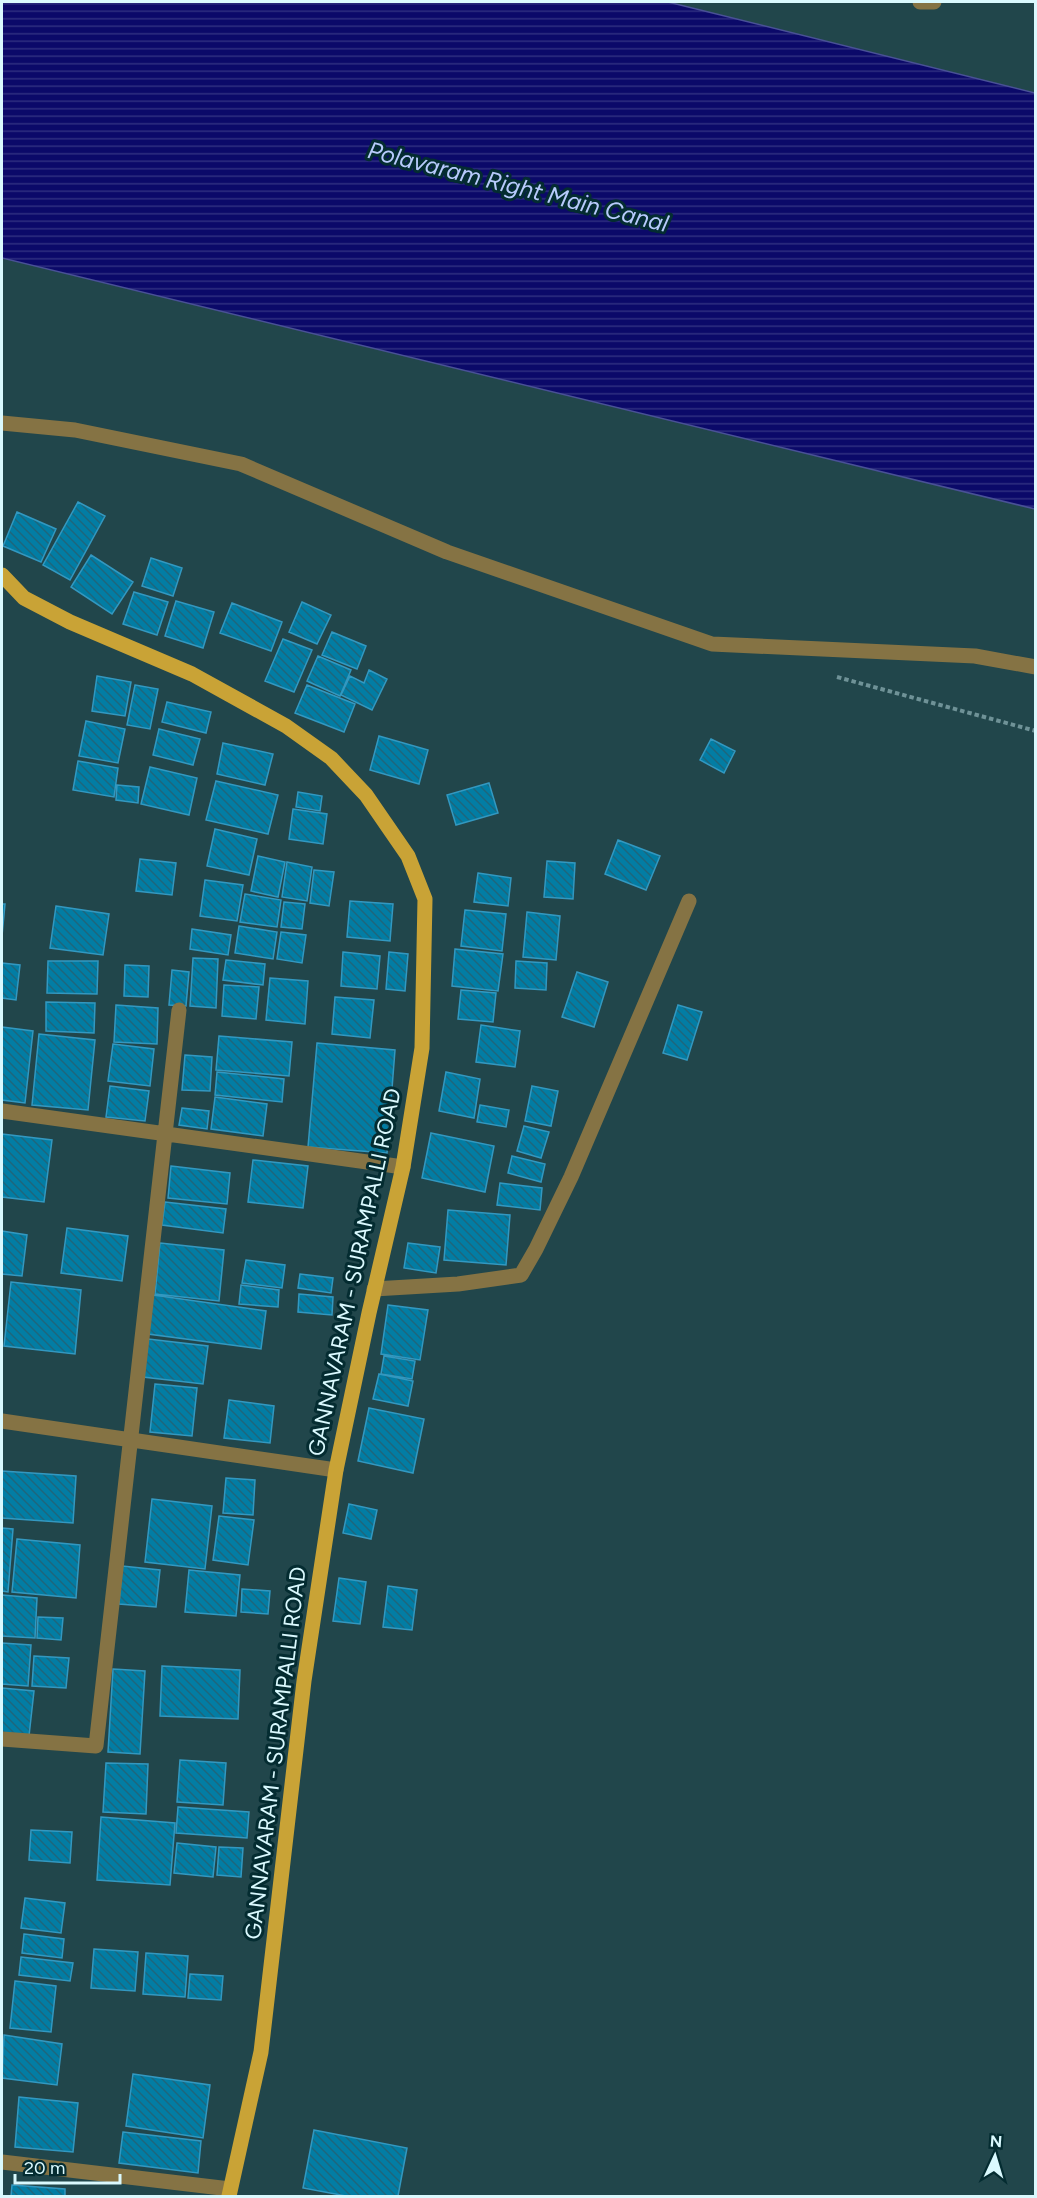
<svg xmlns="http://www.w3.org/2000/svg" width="1037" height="2198" viewBox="0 0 1037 2198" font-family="Figtree,sans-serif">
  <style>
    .water { fill: url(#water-rules); stroke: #495196; stroke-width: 1.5 }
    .building { fill: url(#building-back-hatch); stroke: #3398c0; stroke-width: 1.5 }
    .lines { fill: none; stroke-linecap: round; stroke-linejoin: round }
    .path { stroke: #6f9297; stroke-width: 4; stroke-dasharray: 4.5 3; stroke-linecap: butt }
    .minor { stroke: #857344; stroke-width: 15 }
    .major { stroke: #c9a336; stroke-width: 15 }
    .labels { text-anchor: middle; stroke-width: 6; stroke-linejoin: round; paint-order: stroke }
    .street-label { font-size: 22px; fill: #daf9fe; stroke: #042c31 }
    .water-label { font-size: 24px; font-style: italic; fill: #b7cafc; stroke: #042c31 }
  </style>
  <defs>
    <pattern id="water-rules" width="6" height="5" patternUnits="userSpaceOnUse" patternTransform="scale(1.5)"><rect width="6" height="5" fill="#0b0969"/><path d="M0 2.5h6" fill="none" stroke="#2e2e80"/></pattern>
    <pattern id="building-back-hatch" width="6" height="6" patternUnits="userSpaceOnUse" patternTransform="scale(1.5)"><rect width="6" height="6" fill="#027da4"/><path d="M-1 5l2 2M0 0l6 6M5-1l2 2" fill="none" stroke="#1e667c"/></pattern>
  </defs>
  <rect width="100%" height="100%" fill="#21464b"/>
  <path class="water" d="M2,2H668L1035,93V509L2,258Z"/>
  <path class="building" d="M78,502L105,516L70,580L43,565Z
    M17,512L56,529L41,562L3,546Z
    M91,555L133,582L112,614L71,587Z
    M151,558L182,568L173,596L142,586Z
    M134,592L168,602L157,635L123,624Z
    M176,601L214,612L203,648L165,636Z
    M302,602L331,615L317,644L289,632Z
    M232,603L282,622L271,651L220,633Z
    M332,632L366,646L357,669L322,655Z
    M283,639L312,650L294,692L265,681Z
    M318,656L351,670L340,696L307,681Z
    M369,670L387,679L372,710L341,695L350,676L364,683Z
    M97,676L131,682L125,716L92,711Z
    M135,685L158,689L150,729L127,725Z
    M307,685L355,704L344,732L295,713Z
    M167,702L211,712L206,733L162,722Z
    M86,721L125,729L118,763L79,756Z
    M159,729L200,739L193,765L153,755Z
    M379,736L428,750L419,784L370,770Z
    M711,739L735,751L724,773L700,760Z
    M223,743L273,754L265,785L217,774Z
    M78,761L118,768L114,797L73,790Z
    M150,767L197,778L189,815L141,804Z
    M216,781L278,795L268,834L206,820Z
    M489,783L498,813L456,825L447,795Z
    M117,785L139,787L138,803L116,800Z
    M298,792L322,796L320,811L296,807Z
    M293,809L327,814L323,844L289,839Z
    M215,829L257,839L249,875L207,866Z
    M618,840L660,856L646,890L605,874Z
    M258,856L285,862L278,897L251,891Z
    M140,859L176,863L172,895L136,891Z
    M547,861L575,863L573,899L544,897Z
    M287,862L312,867L307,901L282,897Z
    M314,870L334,872L329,906L310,903Z
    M478,873L511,878L508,906L474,902Z
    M205,880L243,885L237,921L200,916Z
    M245,894L281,900L277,927L240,922Z
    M350,901L393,904L390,941L347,937Z
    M284,902L305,904L302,929L281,927Z
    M2,904H5L2,936Z
    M56,906L109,914L103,955L50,948Z
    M465,910L506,914L502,951L461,946Z
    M527,912L560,916L556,960L523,957Z
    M239,926L277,932L273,959L235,953Z
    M192,929L231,935L228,955L190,949Z
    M281,932L306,935L302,963L277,959Z
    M455,949L503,954L498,991L452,986Z
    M343,952L380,956L377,989L341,986Z
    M389,952L408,954L405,991L386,989Z
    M193,958L218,959L216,1008L190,1006Z
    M226,960L265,964L263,985L223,980Z
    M48,961H98L97,994L47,993Z
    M516,961L547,963L546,990L515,988Z
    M2,963L20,965L16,1000L2,998Z
    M125,965L149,966L148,997L124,996Z
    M172,970L189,972L186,1006L169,1005Z
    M577,972L608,982L594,1027L562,1017Z
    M270,978L308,981L305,1024L266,1020Z
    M224,985L259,987L256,1019L222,1016Z
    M461,990L496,993L493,1022L458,1019Z
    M335,997L374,1000L370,1038L332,1034Z
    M46,1002L95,1003L94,1033L46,1031Z
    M116,1005L158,1008L157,1044L114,1042Z
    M678,1005L702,1012L687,1060L663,1053Z
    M481,1025L520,1031L515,1067L476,1062Z
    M2,1027L33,1031L25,1103L2,1100Z
    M39,1034L95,1040L88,1110L32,1105Z
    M219,1036L292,1042L289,1076L216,1070Z
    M317,1043L395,1050L387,1153L308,1147Z
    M113,1044L154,1049L150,1086L108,1081Z
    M185,1055L212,1057L210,1091L182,1090Z
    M217,1072L284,1079L282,1102L215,1095Z
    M446,1072L480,1079L474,1118L439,1111Z
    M110,1086L149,1091L145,1121L106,1117Z
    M532,1086L558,1091L551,1126L525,1121Z
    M215,1097L267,1104L263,1136L211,1129Z
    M480,1105L509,1110L506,1127L477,1122Z
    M182,1108L209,1111L207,1129L179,1125Z
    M524,1126L549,1132L541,1158L517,1151Z
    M431,1133L494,1146L485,1192L422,1178Z
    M2,1134L52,1140L44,1202L2,1197Z
    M512,1156L545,1164L541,1182L508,1173Z
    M253,1160L308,1166L303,1208L248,1202Z
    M171,1166L230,1173L227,1204L168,1198Z
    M500,1183L542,1188L540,1210L497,1205Z
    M165,1202L226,1209L223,1233L162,1225Z
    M448,1210L510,1215L506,1265L444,1260Z
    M67,1228L128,1236L122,1281L61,1273Z
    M2,1231L27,1235L22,1276L2,1274Z
    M160,1243L224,1250L219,1301L155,1294Z
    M408,1243L440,1247L436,1273L404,1268Z
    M246,1260L285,1265L282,1288L242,1283Z
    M300,1274L333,1278L331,1293L298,1288Z
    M11,1282L81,1290L75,1354L4,1346Z
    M241,1285L279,1290L278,1307L239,1304Z
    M299,1294L333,1297L332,1315L298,1312Z
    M153,1295L266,1311L261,1349L148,1334Z
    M388,1305L428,1310L420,1360L381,1354Z
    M148,1339L208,1346L203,1384L143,1377Z
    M384,1356L415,1361L412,1379L381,1374Z
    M379,1374L413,1381L408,1406L373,1399Z
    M155,1384L197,1388L192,1436L150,1432Z
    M229,1400L274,1406L270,1443L224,1438Z
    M369,1408L424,1419L413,1473L358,1461Z
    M2,1471L76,1476L73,1523L2,1518Z
    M226,1478L255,1480L253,1515L223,1513Z
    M152,1499L212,1506L205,1569L145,1562Z
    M349,1504L377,1510L371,1539L343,1533Z
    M219,1516L254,1520L248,1565L213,1560Z
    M2,1528L13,1529L8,1592L2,1591Z
    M17,1539L80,1545L76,1598L12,1592Z
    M122,1566L160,1570L156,1607L119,1604Z
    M189,1570L240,1575L236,1616L185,1612Z
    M339,1578L366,1582L360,1624L333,1621Z
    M388,1586L417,1590L412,1630L383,1627Z
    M242,1589L270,1591L268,1614L241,1612Z
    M2,1595L37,1598L35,1638L2,1636Z
    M38,1617L63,1618L61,1640L37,1638Z
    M2,1643L31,1645L28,1686L2,1684Z
    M34,1656L69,1658L66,1688L32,1686Z
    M162,1666L240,1670L238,1719L160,1716Z
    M113,1669L145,1671L140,1754L108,1752Z
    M2,1688L34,1691L29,1736L2,1733Z
    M180,1760L226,1763L223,1805L177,1802Z
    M106,1763L148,1764L146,1814L103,1812Z
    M178,1807L249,1812L247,1838L176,1833Z
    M101,1817L175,1823L170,1885L97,1880Z
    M31,1830L72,1832L70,1863L29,1860Z
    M177,1843L216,1847L213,1877L174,1873Z
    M219,1847L243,1848L241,1877L217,1875Z
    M25,1898L65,1903L61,1933L21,1928Z
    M24,1934L64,1939L62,1958L22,1953Z
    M94,1949L138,1952L135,1991L91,1988Z
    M146,1953L188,1956L185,1997L143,1994Z
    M21,1957L73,1963L70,1981L19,1975Z
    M190,1974L223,1976L221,2000L188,1998Z
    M15,1981L56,1986L51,2032L10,2028Z
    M4,2035L62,2044L57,2085L2,2078Z
    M133,2074L210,2085L203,2138L126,2126Z
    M19,2097L78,2103L73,2152L15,2147Z
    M314,2130L407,2148L398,2196H346L303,2188Z
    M123,2132L201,2141L198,2173L119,2163Z
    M12,2185L65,2189V2196H11Z"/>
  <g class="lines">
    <path class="path" d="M837,677L1036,731"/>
    <path class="minor" d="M920,2H934
      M2,423L75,430L241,464L447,552L712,644L975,656L1036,667
      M2,1111L403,1167
      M374,1289L458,1284L521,1275L536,1249L571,1177L689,901
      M2,1421L336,1470
      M2,1739L96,1746L179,1010
      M2,2162L230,2189"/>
    <path class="major" d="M2,575L24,598L70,622L192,674L286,726L331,758L366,795L408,856L425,899L422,1048L403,1167L369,1313L336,1470L304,1681L261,2052L229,2196"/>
  </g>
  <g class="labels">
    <g class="street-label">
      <text transform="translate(354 1272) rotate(-78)" y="8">GANNAVARAM - SURAMPALLI ROAD</text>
      <text transform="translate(275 1753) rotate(-83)" y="8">GANNAVARAM - SURAMPALLI ROAD</text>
    </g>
    <g class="water-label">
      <text transform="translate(518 187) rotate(14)" y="8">Polavaram Right Main Canal</text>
    </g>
  </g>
  <rect width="1037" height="2198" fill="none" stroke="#daf9fe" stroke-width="6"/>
  <g transform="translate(995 2156) rotate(4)" stroke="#042c31" stroke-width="4.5" paint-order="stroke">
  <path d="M0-4.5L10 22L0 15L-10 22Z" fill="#daf9fe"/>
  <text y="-9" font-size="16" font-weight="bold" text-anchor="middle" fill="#daf9fe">N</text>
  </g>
  <path d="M15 2174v9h105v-9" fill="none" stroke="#daf9fe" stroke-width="3"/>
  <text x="24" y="2174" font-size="18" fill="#daf9fe" stroke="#042c31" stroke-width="4.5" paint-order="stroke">20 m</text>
</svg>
